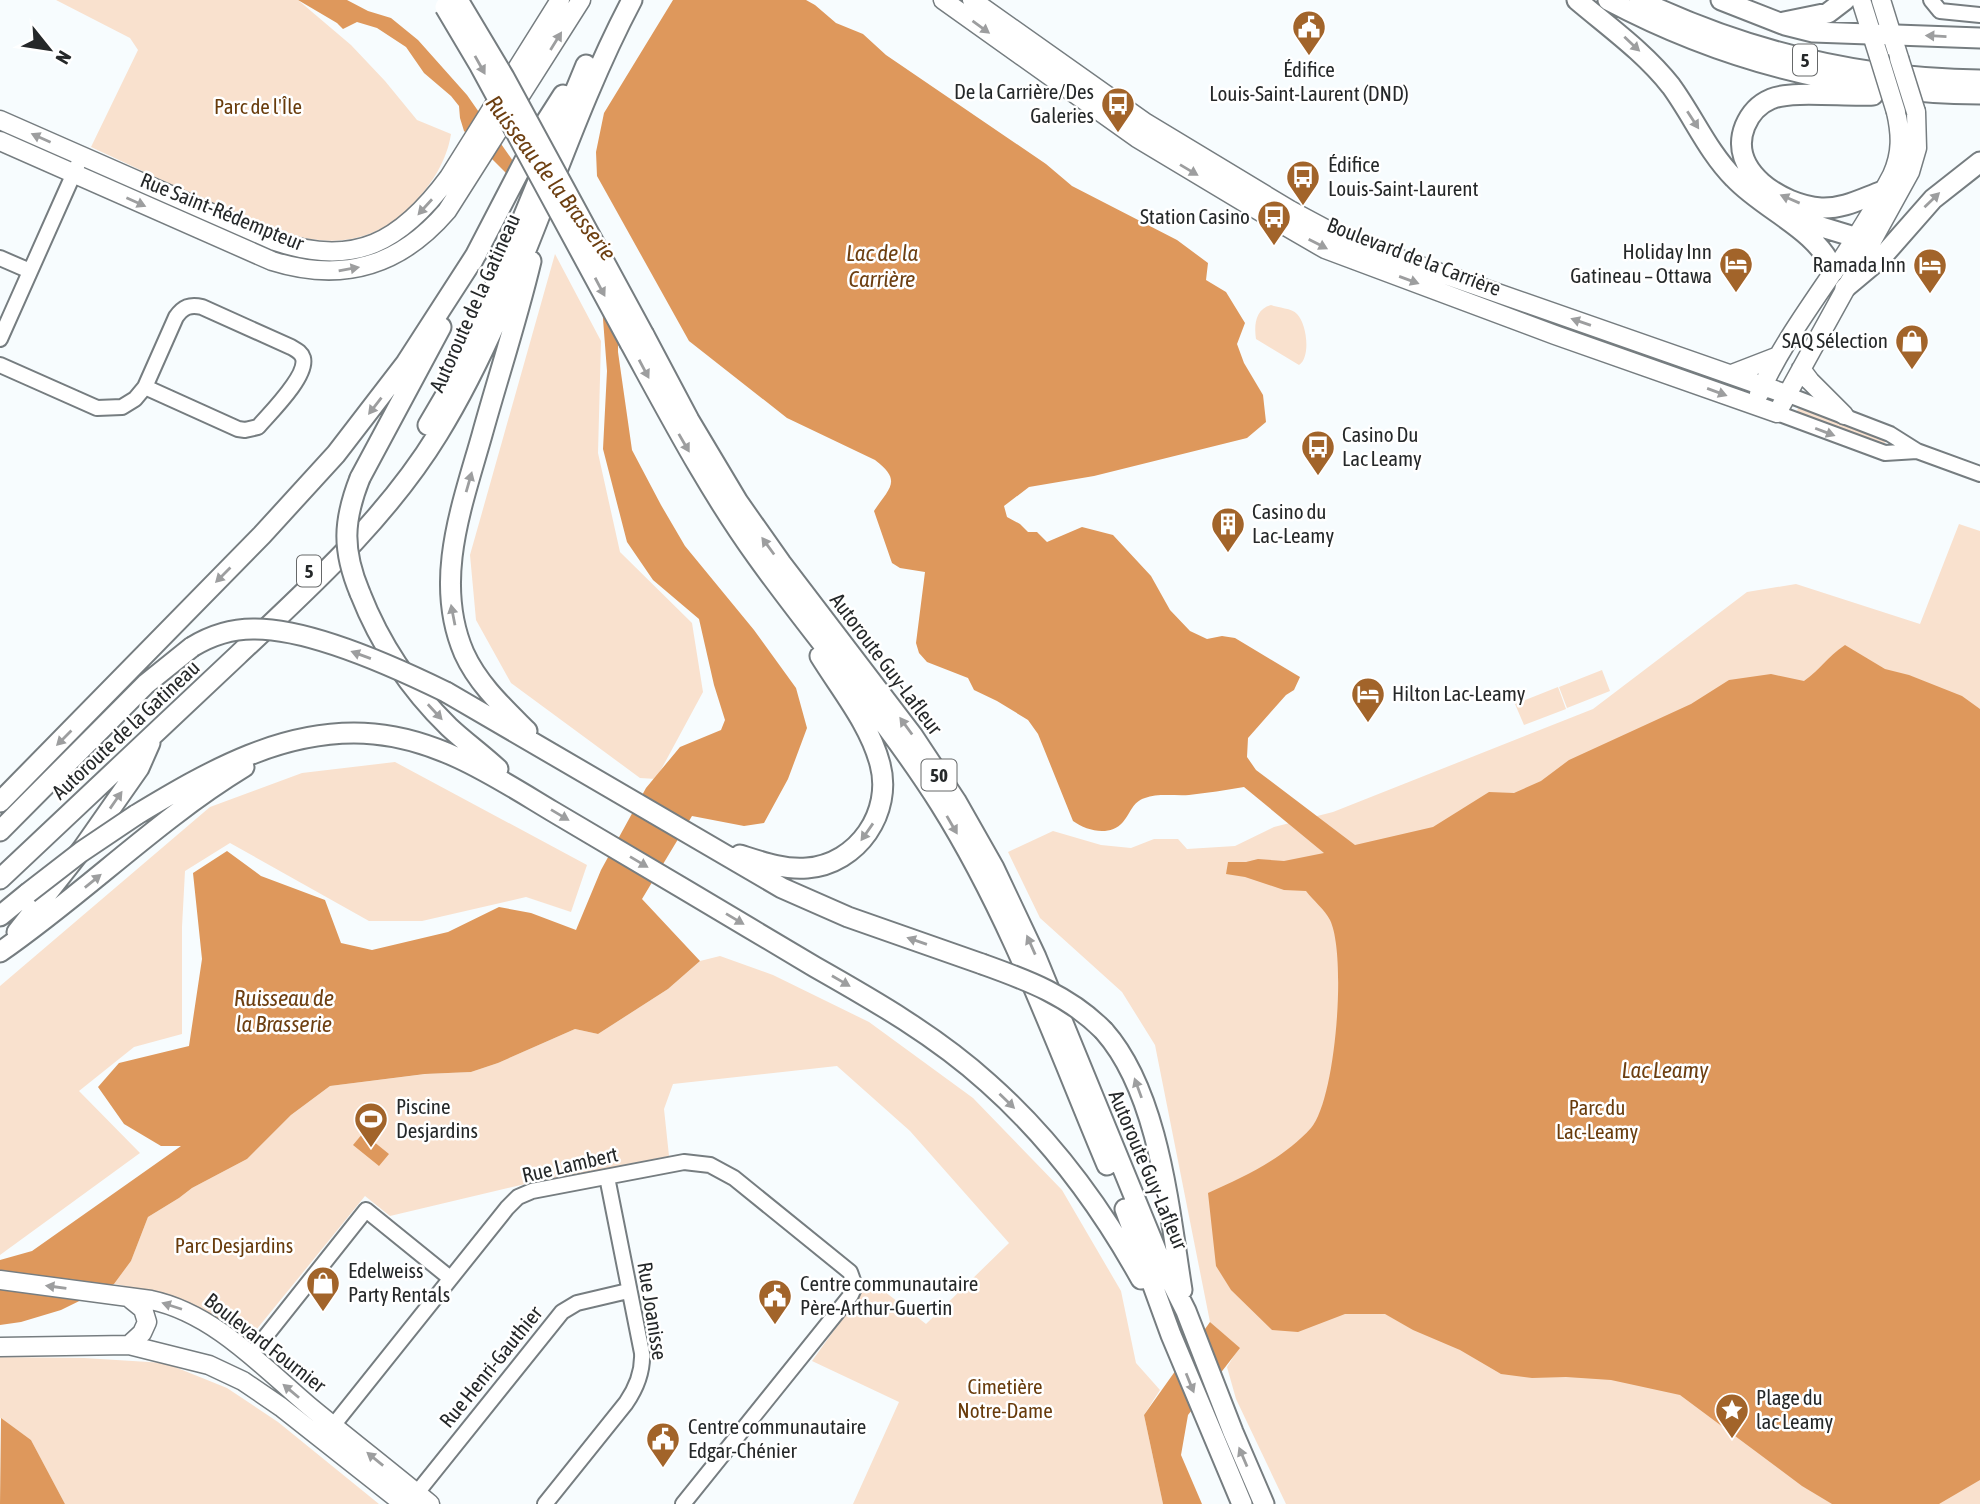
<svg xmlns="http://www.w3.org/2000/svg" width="1980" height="1504" viewBox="0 0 1980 1504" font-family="'Asap Condensed',sans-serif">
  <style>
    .green { fill: #f9e1ce }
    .water { fill: #de985c }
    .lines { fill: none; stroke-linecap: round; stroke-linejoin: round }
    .minor-casing { stroke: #767d80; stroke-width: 18 }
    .major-casing { stroke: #767d80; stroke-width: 21 }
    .highway-casing { stroke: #767d80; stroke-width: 23 }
    .minor { stroke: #fff; stroke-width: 14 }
    .major { stroke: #fff; stroke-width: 18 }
    .highway { stroke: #fff; stroke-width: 19 }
    .major-bridge-casing { stroke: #767d80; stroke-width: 21; stroke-linecap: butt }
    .highway-bridge-casing { stroke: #767d80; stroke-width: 23; stroke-linecap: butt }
    .major-bridge { stroke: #fff; stroke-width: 18 }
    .highway-bridge { stroke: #fff; stroke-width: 19 }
    .oneway { fill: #9d9e9f }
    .labels { text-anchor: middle; stroke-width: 5; stroke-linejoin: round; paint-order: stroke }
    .shield { fill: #fff; stroke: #666869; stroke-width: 2 }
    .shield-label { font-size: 19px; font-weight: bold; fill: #252829 }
    .poi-label { font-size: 21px; fill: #252829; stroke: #fff; text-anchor: start }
    .park-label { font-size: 21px; fill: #683b0b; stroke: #fff }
    .street-label { font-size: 21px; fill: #252829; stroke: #fff }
    .water-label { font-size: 23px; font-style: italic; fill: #6d3f11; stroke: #fff }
  </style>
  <rect width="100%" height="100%" fill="#f7fcfe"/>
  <path class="green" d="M56,0H298L351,45L385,81L417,120L451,134C447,160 432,184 414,203C348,273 269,230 198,197C162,180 126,163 91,147L138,50L130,38Z
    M555,254L601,341L598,453L620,552L692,623L703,692L656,779L640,778L511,683L476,620L470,555Z
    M1271,305C1278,308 1292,308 1297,314C1307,324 1311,357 1299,365L1256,339C1254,326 1255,309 1271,305Z
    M1798,408L1886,441L1884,444C1856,440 1822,426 1797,411Z
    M1959,524L1980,531V1504H1286L1236,1399L1227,1367L1239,1348L1210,1322L1155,1045L1122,992L1040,918L1008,852L1053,831L1101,845L1131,848L1154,839H1178L1187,849L1235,846L1274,827L1333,812L1593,709L1747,592L1796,584L1920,624Z
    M1602,670L1610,691L1567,708L1559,687Z
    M1558,687L1566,709L1524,725L1515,704Z
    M395,762L587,865L571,912L526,897L422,921H369L230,843L185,871L182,927V1034L134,1047L79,1091L140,1153L0,1255V986L210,807L302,773Z
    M720,956L773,975L869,1022L973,1098L1062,1190L1121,1291L1136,1363L1160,1390L1144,1415L1163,1504H853L899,1402L812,1361L870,1280L926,1324L1009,1243L910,1131L837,1066L673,1084L664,1109L669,1156L521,1185L390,1216L365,1196L248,1340L245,1341L190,1303L167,1294L114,1284L131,1261L148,1217L179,1198L192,1188L247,1159L291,1115L330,1086L426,1074L471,1072L498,1063L575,1029L598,1034L668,989L700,961Z
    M0,1357L84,1358L165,1363L227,1388L278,1422L379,1504H65L31,1440L0,1418Z"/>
  <path class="water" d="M298,0H347L368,11L391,18L418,40L467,95L513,161L572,221L618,311V352L632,450L661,505L685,546L754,630L796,688L807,728L788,779L764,823L744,826L692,816L642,899L700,961L668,989L598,1034L575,1029L498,1063L471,1072L425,1074L330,1086L291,1115L247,1159L192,1188L179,1198L148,1217L131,1261L114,1284L61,1310L21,1322L0,1325V1260L32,1251L181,1146H161L124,1124L98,1087L119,1063L189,1046L202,959L193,873L227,851L261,876L325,900L341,943L372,950L448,932L499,907L531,913L576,930L601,870L646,788L680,747L721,730L725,720L714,685L699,619L653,580L627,542L603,449L607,371L602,306L558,225L464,131L460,118L459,106L451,96L424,73L406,47L377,28L357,22L343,29L337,23Z
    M673,0H806L815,5L836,23L863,34L886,55L1046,164L1072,186L1177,240L1208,263L1206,280L1226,292L1245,323L1237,344L1244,363L1263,395L1266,422L1247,438L1094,476L1029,487L1004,506L1007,517L1020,524L1028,532H1037L1047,542L1082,527L1113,535L1151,576L1170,610L1190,631L1207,639L1222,636L1235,638L1300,677L1294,690L1286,695L1248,738L1247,757L1256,770L1355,845L1433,827L1489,792L1514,793L1541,781L1569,760L1691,704L1729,680L1771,674L1804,681C1821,669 1827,657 1845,645L1885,669L1909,675L1962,696L1980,709V1480L1939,1504H1832L1802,1486L1680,1395L1611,1380L1566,1377L1532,1378L1501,1374L1460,1350L1413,1330L1385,1314H1345L1298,1332L1272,1330L1231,1290L1216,1266L1208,1193C1245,1176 1283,1159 1311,1128C1336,1099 1347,955 1330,920C1325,910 1313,900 1306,891L1284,890L1245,877L1226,874L1228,862H1246L1258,859L1284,861L1324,853L1244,787C1226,790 1207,793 1189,795C1176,796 1157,793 1145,798C1132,802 1131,813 1123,822C1110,837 1087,831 1073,821L1038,734L1028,720L997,701L974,690L968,678L927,662L919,653L916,643L925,572L900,568L892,563L874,511C889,488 903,481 875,460L787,418L689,341L597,176L596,152L604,113Z
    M363,1133L389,1154L379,1166L353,1145Z
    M1210,1322L1240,1348L1188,1415L1181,1455L1202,1504H1163L1144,1415Z
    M1,1418L31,1440L65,1504H0Z"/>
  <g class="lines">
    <g class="minor-casing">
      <path id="minor" d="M1931,0L1940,11L1980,15
        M0,258L30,271
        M0,339L78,164
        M0,365L97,408L122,407L135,399L145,387L176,317C183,307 190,304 202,307L291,347C296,350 301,352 303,358C308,376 270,413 258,427L245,430L238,429L145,387
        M1786,394L1890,434L1917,451L1980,474
        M1777,413L1885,453L1917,451
        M250,1356L366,1210L450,1278
        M328,1432L507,1208L518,1197L532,1191L684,1162L710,1165L734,1178L850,1272L855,1286L851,1295L683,1504
        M412,1499L562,1312L577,1303L628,1291
        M545,1504L626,1403C637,1387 643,1372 642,1353L607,1177"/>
    </g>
    <g class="major-casing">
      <path id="major" d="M943,0L1137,138L1242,201L1325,249L1555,335L1777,413L1910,172L1917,148L1916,112
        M972,0L1146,123L1290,210L1333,233L1403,260L1786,394
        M1861,0L1879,57
        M1881,0L1899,58
        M0,120L275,241C355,268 401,242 449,177L560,0
        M0,141L272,261C342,283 399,267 447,211L581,0
        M1801,369L1810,381L1844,415
        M1732,374L1776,357
        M1759,394C1781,345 1812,304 1842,259C1860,232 1877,204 1892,175C1902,153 1901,134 1896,112
        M0,1280L151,1300C213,1313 262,1366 309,1406C349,1439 390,1471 430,1504
        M128,1297L143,1309L147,1322L142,1333L129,1345
        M0,1347L129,1345L209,1365L243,1381L281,1407L404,1504"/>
    </g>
    <g class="highway-casing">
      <path id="highway" d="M1577,0C1610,28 1644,52 1671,86C1693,116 1708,152 1734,178C1765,211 1816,228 1834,271
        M1608,0C1723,61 1849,93 1980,94
        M1639,0C1746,51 1861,79 1980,80
        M1721,0L1785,25L1813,32L1980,38
        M1784,22L1828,13L1845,0
        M1873,95C1847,97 1791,90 1771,99C1759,104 1750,114 1745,126C1727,171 1782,205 1821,208C1844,209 1863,198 1883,191
        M1792,218L1871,242
        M472,262L540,131L563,95
        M1845,288L1882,257L1933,199L1980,162
        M644,335L689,420L738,502L781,563L913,736L956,801L994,868L1036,957L1159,1257L1186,1311L1233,1432L1264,1504
        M630,343C670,416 708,489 757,557C817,641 885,717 940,804C1011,917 1056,1044 1107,1165
        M428,425L448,391L477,329L586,65
        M360,478L441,327
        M360,593C380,644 410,689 449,727C465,742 482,754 498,769
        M446,692L782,888L848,917L982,964
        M527,731C503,707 478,684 464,653C433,581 462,506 482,435C498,377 517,320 531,261
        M0,802L262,535L336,454L406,363L477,253
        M136,815C209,771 286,726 374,734C441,740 497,778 552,811C596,837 640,863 684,889C728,915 771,941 815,967C875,1001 936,1036 988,1083C1051,1139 1100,1205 1141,1279
        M0,831L146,684L192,647
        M740,855C762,862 784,870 807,868C858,864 893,812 880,764C870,725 841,690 820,656
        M0,879C79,804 159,730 238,655C310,587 386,519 438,434C521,299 558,140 632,0
        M0,916L28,893
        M17,932L83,848L139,768L150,743
        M0,952C84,894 157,820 244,767
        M1104,1031C1159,1093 1169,1209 1182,1290
        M1125,1209L1171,1335L1242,1504"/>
    </g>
    <use href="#minor" class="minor"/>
    <use href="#major" class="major"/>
    <use href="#highway" class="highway"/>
    <g class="major-bridge-casing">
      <path id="major-bridge" d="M1879,57L1896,112
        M1899,58L1916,112"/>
    </g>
    <g class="highway-bridge-casing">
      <path id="highway-bridge" d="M458,0L504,77L644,335
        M445,7L480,66L630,343
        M360,593C342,550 343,521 360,478
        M192,647C210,636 230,629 253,629C309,628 395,667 446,692
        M28,893L81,852L136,815
        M982,964C1027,980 1070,996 1104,1031"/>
    </g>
    <use href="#major-bridge" class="major-bridge"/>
    <use href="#highway-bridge" class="highway-bridge"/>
  </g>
  <defs><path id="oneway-solid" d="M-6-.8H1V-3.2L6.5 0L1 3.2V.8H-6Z" transform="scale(1.75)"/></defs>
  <g class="oneway">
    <use href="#oneway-solid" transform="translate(981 27) rotate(36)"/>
    <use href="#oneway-solid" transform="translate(1936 36) rotate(-177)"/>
    <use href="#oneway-solid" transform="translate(556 41) rotate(-58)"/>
    <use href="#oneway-solid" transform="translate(1632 44) rotate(43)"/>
    <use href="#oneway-solid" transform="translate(480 65) rotate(61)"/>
    <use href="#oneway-solid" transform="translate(1693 120) rotate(57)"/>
    <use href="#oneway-solid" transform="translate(41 138) rotate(-156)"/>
    <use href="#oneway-solid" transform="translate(1189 170) rotate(31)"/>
    <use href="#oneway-solid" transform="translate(1790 199) rotate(-157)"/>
    <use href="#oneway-solid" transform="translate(1932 200) rotate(-44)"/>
    <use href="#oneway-solid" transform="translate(136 202) rotate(24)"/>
    <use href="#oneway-solid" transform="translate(425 207) rotate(132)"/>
    <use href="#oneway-solid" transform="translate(1318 244) rotate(27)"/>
    <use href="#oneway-solid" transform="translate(349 269) rotate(-10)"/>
    <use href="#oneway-solid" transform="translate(1409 280) rotate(20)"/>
    <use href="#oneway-solid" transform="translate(600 287) rotate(62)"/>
    <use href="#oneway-solid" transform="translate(1581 322) rotate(-161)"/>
    <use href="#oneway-solid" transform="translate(644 369) rotate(62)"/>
    <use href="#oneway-solid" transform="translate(1717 392) rotate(20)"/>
    <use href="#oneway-solid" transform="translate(375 406) rotate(128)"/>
    <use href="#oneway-solid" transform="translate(1825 432) rotate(21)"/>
    <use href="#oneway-solid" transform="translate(684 443) rotate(60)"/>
    <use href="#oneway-solid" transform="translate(469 482) rotate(-74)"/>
    <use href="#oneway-solid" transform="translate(768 546) rotate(-126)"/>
    <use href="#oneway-solid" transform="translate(223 575) rotate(135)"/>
    <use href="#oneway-solid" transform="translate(453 615) rotate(-101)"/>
    <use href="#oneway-solid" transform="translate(361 655) rotate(-160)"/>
    <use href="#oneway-solid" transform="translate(435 712) rotate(47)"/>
    <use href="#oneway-solid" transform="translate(906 726) rotate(-126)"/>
    <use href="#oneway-solid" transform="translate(64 738) rotate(135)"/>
    <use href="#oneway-solid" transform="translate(116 800) rotate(-55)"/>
    <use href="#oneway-solid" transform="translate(560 815) rotate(31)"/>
    <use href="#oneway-solid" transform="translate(952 825) rotate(60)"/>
    <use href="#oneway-solid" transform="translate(867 832) rotate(125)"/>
    <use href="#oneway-solid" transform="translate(639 862) rotate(31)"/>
    <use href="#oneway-solid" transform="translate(93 881) rotate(-39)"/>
    <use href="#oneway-solid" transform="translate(735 919) rotate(31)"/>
    <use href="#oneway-solid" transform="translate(917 941) rotate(-161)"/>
    <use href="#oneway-solid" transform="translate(1031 945) rotate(-114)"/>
    <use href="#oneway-solid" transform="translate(841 981) rotate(30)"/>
    <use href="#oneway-solid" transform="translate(1138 1088) rotate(-110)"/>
    <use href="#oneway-solid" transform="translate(1007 1101) rotate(44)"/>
    <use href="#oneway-solid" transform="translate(56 1287) rotate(-172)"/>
    <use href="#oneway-solid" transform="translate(172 1306) rotate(-162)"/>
    <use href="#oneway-solid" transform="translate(1190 1383) rotate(68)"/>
    <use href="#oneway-solid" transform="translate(291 1391) rotate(-140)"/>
    <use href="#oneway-solid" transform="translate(1243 1457) rotate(-113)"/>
    <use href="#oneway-solid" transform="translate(375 1459) rotate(-141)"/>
  </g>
  <defs>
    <g id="civic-pin" transform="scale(1.75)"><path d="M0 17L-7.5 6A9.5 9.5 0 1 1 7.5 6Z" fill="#a2642a" stroke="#fff"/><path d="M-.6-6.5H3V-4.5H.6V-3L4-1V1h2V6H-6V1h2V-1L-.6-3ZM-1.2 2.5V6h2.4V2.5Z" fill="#fff"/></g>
    <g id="bus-pin" transform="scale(1.75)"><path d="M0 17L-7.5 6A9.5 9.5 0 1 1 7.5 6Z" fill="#a2642a" stroke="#fff"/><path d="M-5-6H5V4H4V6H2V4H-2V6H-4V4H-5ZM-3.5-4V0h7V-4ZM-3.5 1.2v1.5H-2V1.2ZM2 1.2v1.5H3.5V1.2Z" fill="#fff"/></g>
    <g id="hotel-pin" transform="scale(1.75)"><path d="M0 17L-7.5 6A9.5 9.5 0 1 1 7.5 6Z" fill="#a2642a" stroke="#fff"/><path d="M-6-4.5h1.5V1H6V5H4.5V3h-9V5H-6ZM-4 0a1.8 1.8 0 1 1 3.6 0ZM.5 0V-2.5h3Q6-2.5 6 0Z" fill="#fff"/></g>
    <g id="shop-pin" transform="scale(1.75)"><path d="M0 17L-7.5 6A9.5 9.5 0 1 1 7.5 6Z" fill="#a2642a" stroke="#fff"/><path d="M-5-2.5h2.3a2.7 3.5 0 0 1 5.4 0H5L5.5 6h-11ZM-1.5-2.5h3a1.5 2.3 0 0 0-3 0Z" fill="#fff"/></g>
    <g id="building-pin" transform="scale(1.75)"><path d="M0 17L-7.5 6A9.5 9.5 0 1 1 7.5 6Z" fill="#a2642a" stroke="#fff"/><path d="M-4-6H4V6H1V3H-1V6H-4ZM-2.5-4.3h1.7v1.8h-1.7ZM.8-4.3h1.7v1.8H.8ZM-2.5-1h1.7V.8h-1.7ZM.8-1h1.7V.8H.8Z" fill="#fff"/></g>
    <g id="stadium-pin" transform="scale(1.75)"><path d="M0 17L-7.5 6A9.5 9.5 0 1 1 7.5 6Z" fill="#a2642a" stroke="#fff"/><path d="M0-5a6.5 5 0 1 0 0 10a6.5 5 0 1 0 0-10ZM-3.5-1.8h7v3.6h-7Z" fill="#fff"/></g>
    <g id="sight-pin" transform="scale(1.75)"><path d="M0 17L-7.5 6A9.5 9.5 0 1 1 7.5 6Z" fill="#a2642a" stroke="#fff"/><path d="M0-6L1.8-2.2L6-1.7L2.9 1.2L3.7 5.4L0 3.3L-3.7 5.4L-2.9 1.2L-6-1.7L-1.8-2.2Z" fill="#fff"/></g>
  </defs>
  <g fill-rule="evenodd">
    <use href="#civic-pin" x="1309" y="27"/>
    <use href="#bus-pin" x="1118" y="104"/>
    <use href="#bus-pin" x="1303" y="177"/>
    <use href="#bus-pin" x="1274" y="217"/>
    <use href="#hotel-pin" x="1736" y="264"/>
    <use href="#hotel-pin" x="1930" y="265"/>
    <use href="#shop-pin" x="1912" y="341"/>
    <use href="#bus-pin" x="1318" y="447"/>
    <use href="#building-pin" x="1228" y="524"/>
    <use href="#hotel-pin" x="1368" y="694"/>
    <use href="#stadium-pin" x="371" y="1119"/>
    <use href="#shop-pin" x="323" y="1283"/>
    <use href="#civic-pin" x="775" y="1296"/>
    <use href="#sight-pin" x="1732" y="1410"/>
    <use href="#civic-pin" x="663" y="1439"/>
  </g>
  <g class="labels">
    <g class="shield">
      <rect x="1793" y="44.5" width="24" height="31" rx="5"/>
      <rect x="297" y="555.5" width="24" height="31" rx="5"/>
      <rect x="921.5" y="759.5" width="35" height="31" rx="5"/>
    </g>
    <g class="shield-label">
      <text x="1805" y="67">5</text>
      <text x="309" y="578">5</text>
      <text x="939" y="782">50</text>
    </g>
    <g class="poi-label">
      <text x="1309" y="77" text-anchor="middle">Édifice<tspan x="1309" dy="24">Louis-Saint-Laurent (DND)</tspan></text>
      <text x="1094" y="99" text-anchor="end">De la Carrière/Des<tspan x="1094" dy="24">Galeries</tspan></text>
      <text x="1328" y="172">Édifice<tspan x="1328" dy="24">Louis-Saint-Laurent</tspan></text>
      <text x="1250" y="224" text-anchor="end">Station Casino</text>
      <text x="1712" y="259" text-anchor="end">Holiday Inn<tspan x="1712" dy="24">Gatineau – Ottawa</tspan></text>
      <text x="1906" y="272" text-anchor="end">Ramada Inn</text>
      <text x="1888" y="348" text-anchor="end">SAQ Sélection</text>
      <text x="1342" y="442">Casino Du<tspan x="1342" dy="24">Lac Leamy</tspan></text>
      <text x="1252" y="519">Casino du<tspan x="1252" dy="24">Lac-Leamy</tspan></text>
      <text x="1392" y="701">Hilton Lac-Leamy</text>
      <text x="396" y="1114">Piscine<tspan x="396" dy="24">Desjardins</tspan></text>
      <text x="348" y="1278">Edelweiss<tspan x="348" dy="24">Party Rentals</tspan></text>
      <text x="800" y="1291">Centre communautaire<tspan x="800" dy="24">Père-Arthur-Guertin</tspan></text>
      <text x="1756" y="1405">Plage du<tspan x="1756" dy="24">lac Leamy</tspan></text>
      <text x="688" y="1434">Centre communautaire<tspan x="688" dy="24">Edgar-Chénier</tspan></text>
    </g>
    <g class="park-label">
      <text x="258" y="114">Parc de l'Île</text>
      <text x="1597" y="1115">Parc du<tspan x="1597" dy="24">Lac-Leamy</tspan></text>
      <text x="234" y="1253">Parc Desjardins</text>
      <text x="1005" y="1394">Cimetière<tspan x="1005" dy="24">Notre-Dame</tspan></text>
    </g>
    <g class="street-label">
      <text transform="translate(222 212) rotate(22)" y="7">Rue Saint-Rédempteur</text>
      <text transform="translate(1414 257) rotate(21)" y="7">Boulevard de la Carrière</text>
      <text transform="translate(475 303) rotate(-66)" y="7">Autoroute de la Gatineau</text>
      <text transform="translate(886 664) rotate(53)" y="7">Autoroute Guy-Lafleur</text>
      <text transform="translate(126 730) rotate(-43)" y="7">Autoroute de la Gatineau</text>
      <text transform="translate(570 1165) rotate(-13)" y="7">Rue Lambert</text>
      <text transform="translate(1148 1170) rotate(67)" y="7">Autoroute Guy-Lafleur</text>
      <text transform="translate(652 1311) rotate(81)" y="7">Rue Joanisse</text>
      <text transform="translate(265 1343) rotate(38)" y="7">Boulevard Fournier</text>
      <text transform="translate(491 1367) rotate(-51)" y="7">Rue Henri-Gauthier</text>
    </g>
    <g class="water-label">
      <text transform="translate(551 178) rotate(53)" y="8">Ruisseau de la Brasserie</text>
      <text x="882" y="261">Lac de la<tspan x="882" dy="26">Carrière</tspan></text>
      <text x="284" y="1006">Ruisseau de<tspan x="284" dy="26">la Brasserie</tspan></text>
      <text x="1665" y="1078">Lac Leamy</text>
    </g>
  </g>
  <g transform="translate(49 49) rotate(120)" stroke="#ffffff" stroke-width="5" paint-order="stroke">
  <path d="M0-5L12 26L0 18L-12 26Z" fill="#252829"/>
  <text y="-10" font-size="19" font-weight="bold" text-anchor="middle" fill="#252829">N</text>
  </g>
</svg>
